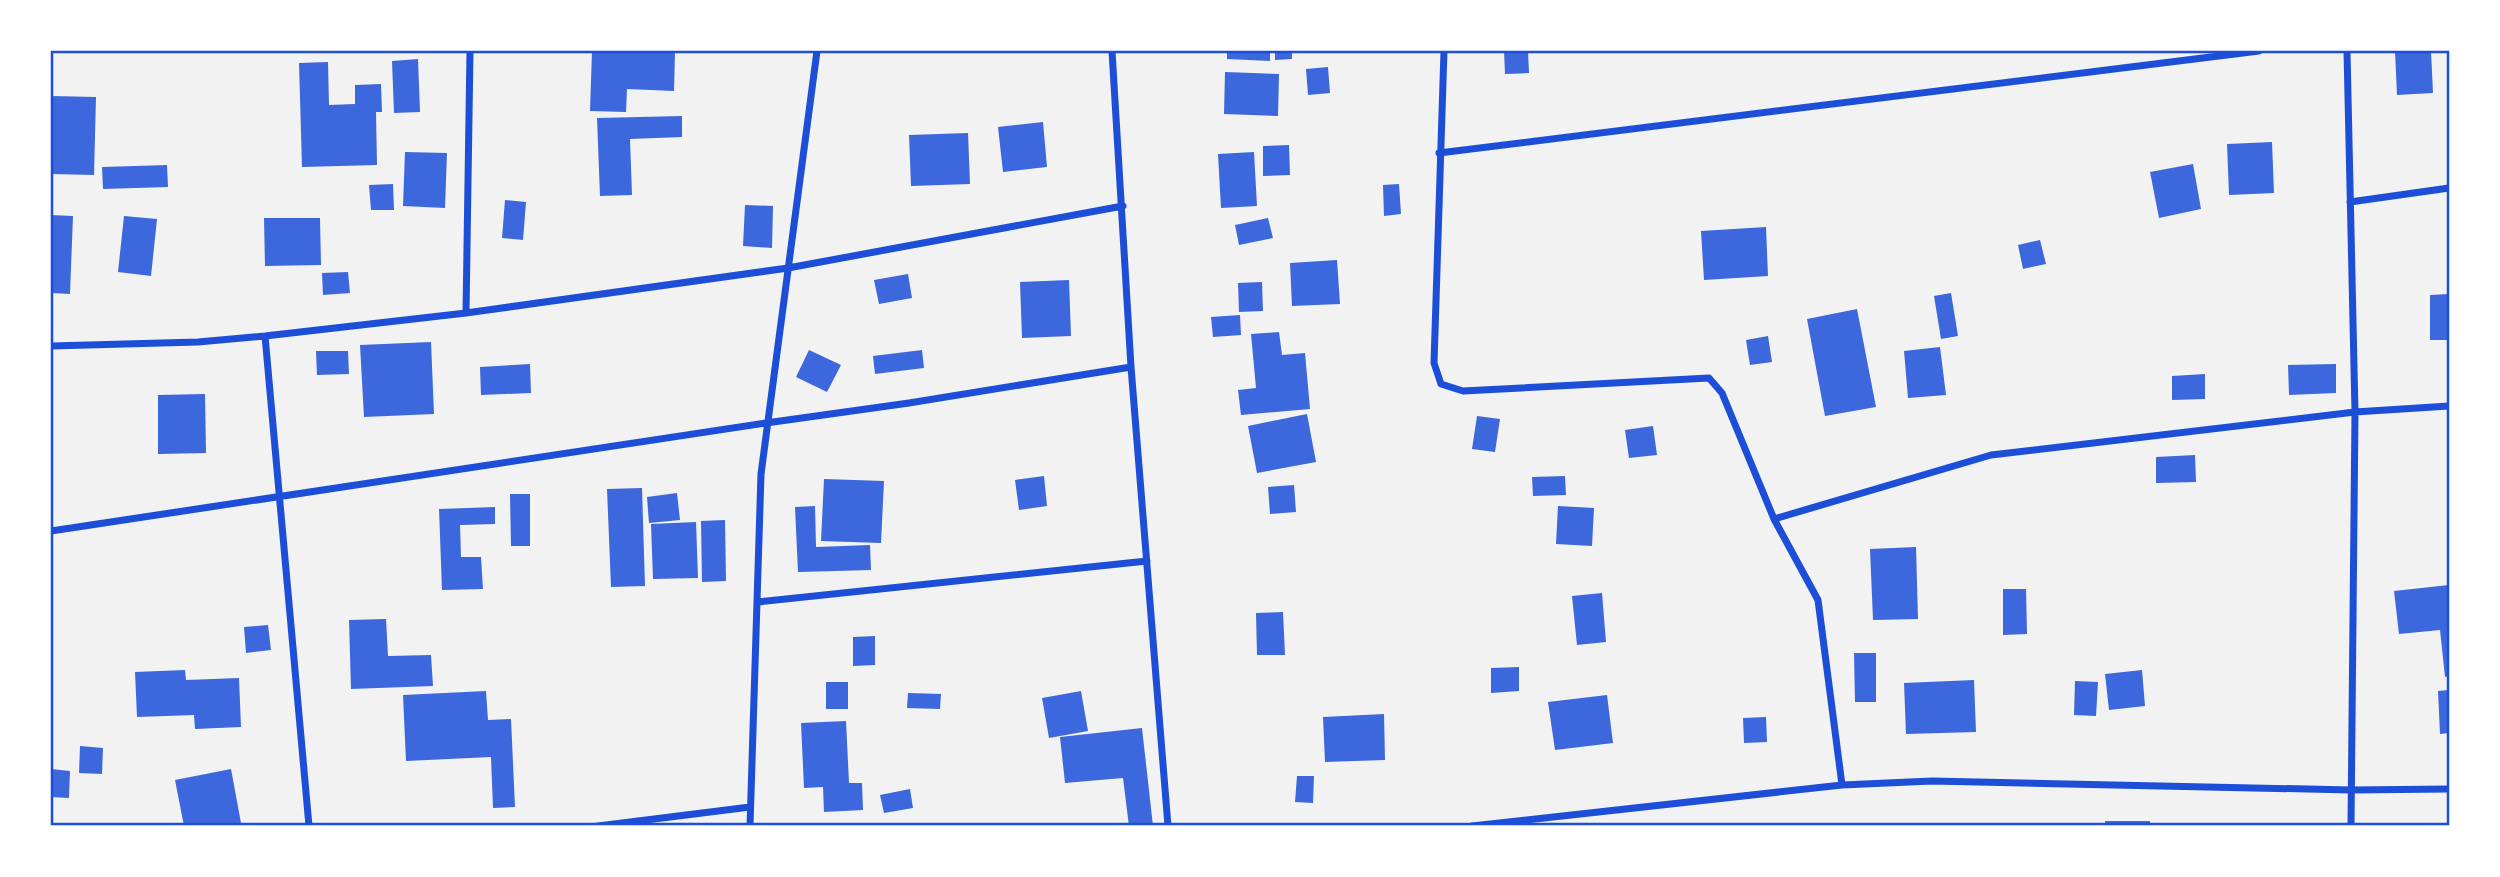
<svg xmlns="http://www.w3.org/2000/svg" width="2500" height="877" viewBox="0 0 2500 877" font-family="'DejaVu Sans',sans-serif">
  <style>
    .building { fill: #3d67dc }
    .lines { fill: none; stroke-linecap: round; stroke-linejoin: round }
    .minor { stroke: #1d4ed8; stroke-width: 7 }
    .neatline { fill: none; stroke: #1d4ed8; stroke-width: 2.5 }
  </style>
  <rect width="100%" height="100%" fill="#f2f2f2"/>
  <path class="building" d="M592,51H675L674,91L627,89L626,112L590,111Z
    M1227,51H1270V61L1227,59Z
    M1275,51H1292V59L1275,60Z
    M1504,51H1528L1529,73L1505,74Z
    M2395,51H2431L2433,93L2397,95Z
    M418,59L420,112L394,113L392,61Z
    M328,62L329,105L355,104V85L381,84L382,112H376L377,165L302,167L299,63Z
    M1328,67L1330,93L1308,95L1306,69Z
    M1225,72L1279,74L1278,116L1224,114Z
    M51,96L96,97L94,175L51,174Z
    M682,116V137L630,139L632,195L600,196L597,118Z
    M1043,122L1047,167L1003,172L998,127Z
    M968,133L970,184L911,186L909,135Z
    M2272,142L2274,193L2229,195L2227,144Z
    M1289,145L1290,175L1263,176V146Z
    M405,152L447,153L445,208L403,206Z
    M1254,152L1257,206L1221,208L1218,154Z
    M2193,164L2201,209L2159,218L2150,172Z
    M167,165L168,187L103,189L102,167Z
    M393,184L394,210H371L369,185Z
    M1399,184L1401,214L1384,216L1383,185Z
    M505,200L526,202L523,240L502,238Z
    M745,205L773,206L772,248L743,246Z
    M51,215L73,216L70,294L51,293Z
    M124,216L157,219L151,276L118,272Z
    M264,218H320L321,265L265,266Z
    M1268,218L1273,238L1239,245L1235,225Z
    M1766,227L1768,276L1704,280L1701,231Z
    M2040,240L2046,264L2023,269L2018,245Z
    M1337,260L1340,304L1292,306L1290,263Z
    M348,272L350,293L323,295L322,273Z
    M908,274L912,298L879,304L874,280Z
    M1069,280L1071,336L1022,338L1020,282Z
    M1262,282L1263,311L1239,312L1238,283Z
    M1951,293L1958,336L1941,339L1934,296Z
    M2449,294V340H2430V295Z
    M1857,309L1876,407L1825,416L1807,319Z
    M1240,315L1241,335L1213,337L1211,317Z
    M1279,332L1282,355L1305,353L1310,409L1241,415L1238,390L1256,388L1251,334Z
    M1768,336L1772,362L1750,365L1746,340Z
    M431,342L434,414L364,417L360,345Z
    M1940,347L1946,395L1908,398L1904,351Z
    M809,350L841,365L827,392L796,377Z
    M922,350L924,368L875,374L873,356Z
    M316,351H348L349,374L317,375Z
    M530,364L531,393L481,395L480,367Z
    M2336,364V393L2289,395L2288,365Z
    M2205,374V399L2172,400V376Z
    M205,394L206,453L158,454V395Z
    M1307,414L1316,462L1257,473L1248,426Z
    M1477,416L1500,419L1495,452L1472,449Z
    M1653,426L1657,455L1629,458L1625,430Z
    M2195,455L2196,482L2156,483V457Z
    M1044,476L1047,506L1019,510L1015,480Z
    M1565,476L1566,495L1533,496L1532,477Z
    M824,479L884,481L881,543L821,541Z
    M1294,485L1296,512L1270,514L1268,487Z
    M642,488L645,586L611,587L607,489Z
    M677,493L680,520L649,523L647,497Z
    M510,494H530V546H511Z
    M815,506L816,547L870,545L871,570L798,572L795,507Z
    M1558,506L1594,508L1592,546L1556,544Z
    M495,507V524L460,525L461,557H481L483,589L442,590L439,509Z
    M725,520L726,581L702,582L701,521Z
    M696,522L698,578L653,579L651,524Z
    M1916,547L1918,619L1873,620L1870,549Z
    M2449,585V676L2445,677L2440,630L2399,634L2394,591Z
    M2003,589H2026L2027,634L2003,635Z
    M1602,593L1606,642L1577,645L1572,596Z
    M1283,612L1285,655H1257L1256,613Z
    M386,619L388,656L431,655L433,686L351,689L349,620Z
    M268,625L271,650L246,653L244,627Z
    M875,636V665L853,666V637Z
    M1854,653H1876V702H1855Z
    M1519,667V691L1491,693V668Z
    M185,670L186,680L239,678L241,727L195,729L194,715L137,717L135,672Z
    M2142,670L2145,706L2109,710L2105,674Z
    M1974,680L1976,732L1906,734L1904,683Z
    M2075,681L2098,682L2096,716L2074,715Z
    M826,682H848V709H826Z
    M2449,690V733L2440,734L2438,691Z
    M486,691L488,720L511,719L515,807L493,808L491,757L406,761L403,695Z
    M1081,691L1088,731L1049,738L1042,698Z
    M908,693L941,694L940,709L907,708Z
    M1607,695L1613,743L1555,750L1548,702Z
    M1384,714L1385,760L1325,762L1323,717Z
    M1766,717L1767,742L1744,743L1743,718Z
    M846,721L849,783H862L863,810L824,812L823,787L804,788L801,723Z
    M1142,728L1153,826H1129L1123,778L1065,783L1060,737Z
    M80,746L103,748L102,774L79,773Z
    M51,769L70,771L69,798L51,797Z
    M231,769L241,823L224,826H184L175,780Z
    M1297,776H1314L1313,803L1295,802Z
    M910,789L913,808L884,813L880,795Z
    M2105,821H2150V826H2105Z"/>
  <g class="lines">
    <path class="minor" d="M1112,51L1131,367L1168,826
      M1444,51L1434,363L1441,384L1463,391L1709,378L1722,393L1774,519L1818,600L1842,785
      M2347,51L2355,412L2351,826
      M1439,153L2259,51
      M2350,202L2449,188
      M466,313L470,51
      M265,336L309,826
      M51,346L198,342L265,336L466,313L788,268L1123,206
      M1774,519L1991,455L2355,412L2449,406
      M51,531L766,423L909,403L1131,367
      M758,602L1147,561
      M598,826L750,807
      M750,826L761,474L817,51
      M1472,826L1842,785L1932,781L2351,790L2449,789"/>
  </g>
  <rect width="2500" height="877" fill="none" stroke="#ffffff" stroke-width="105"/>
  <rect x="52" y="52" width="2396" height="772" class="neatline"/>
</svg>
